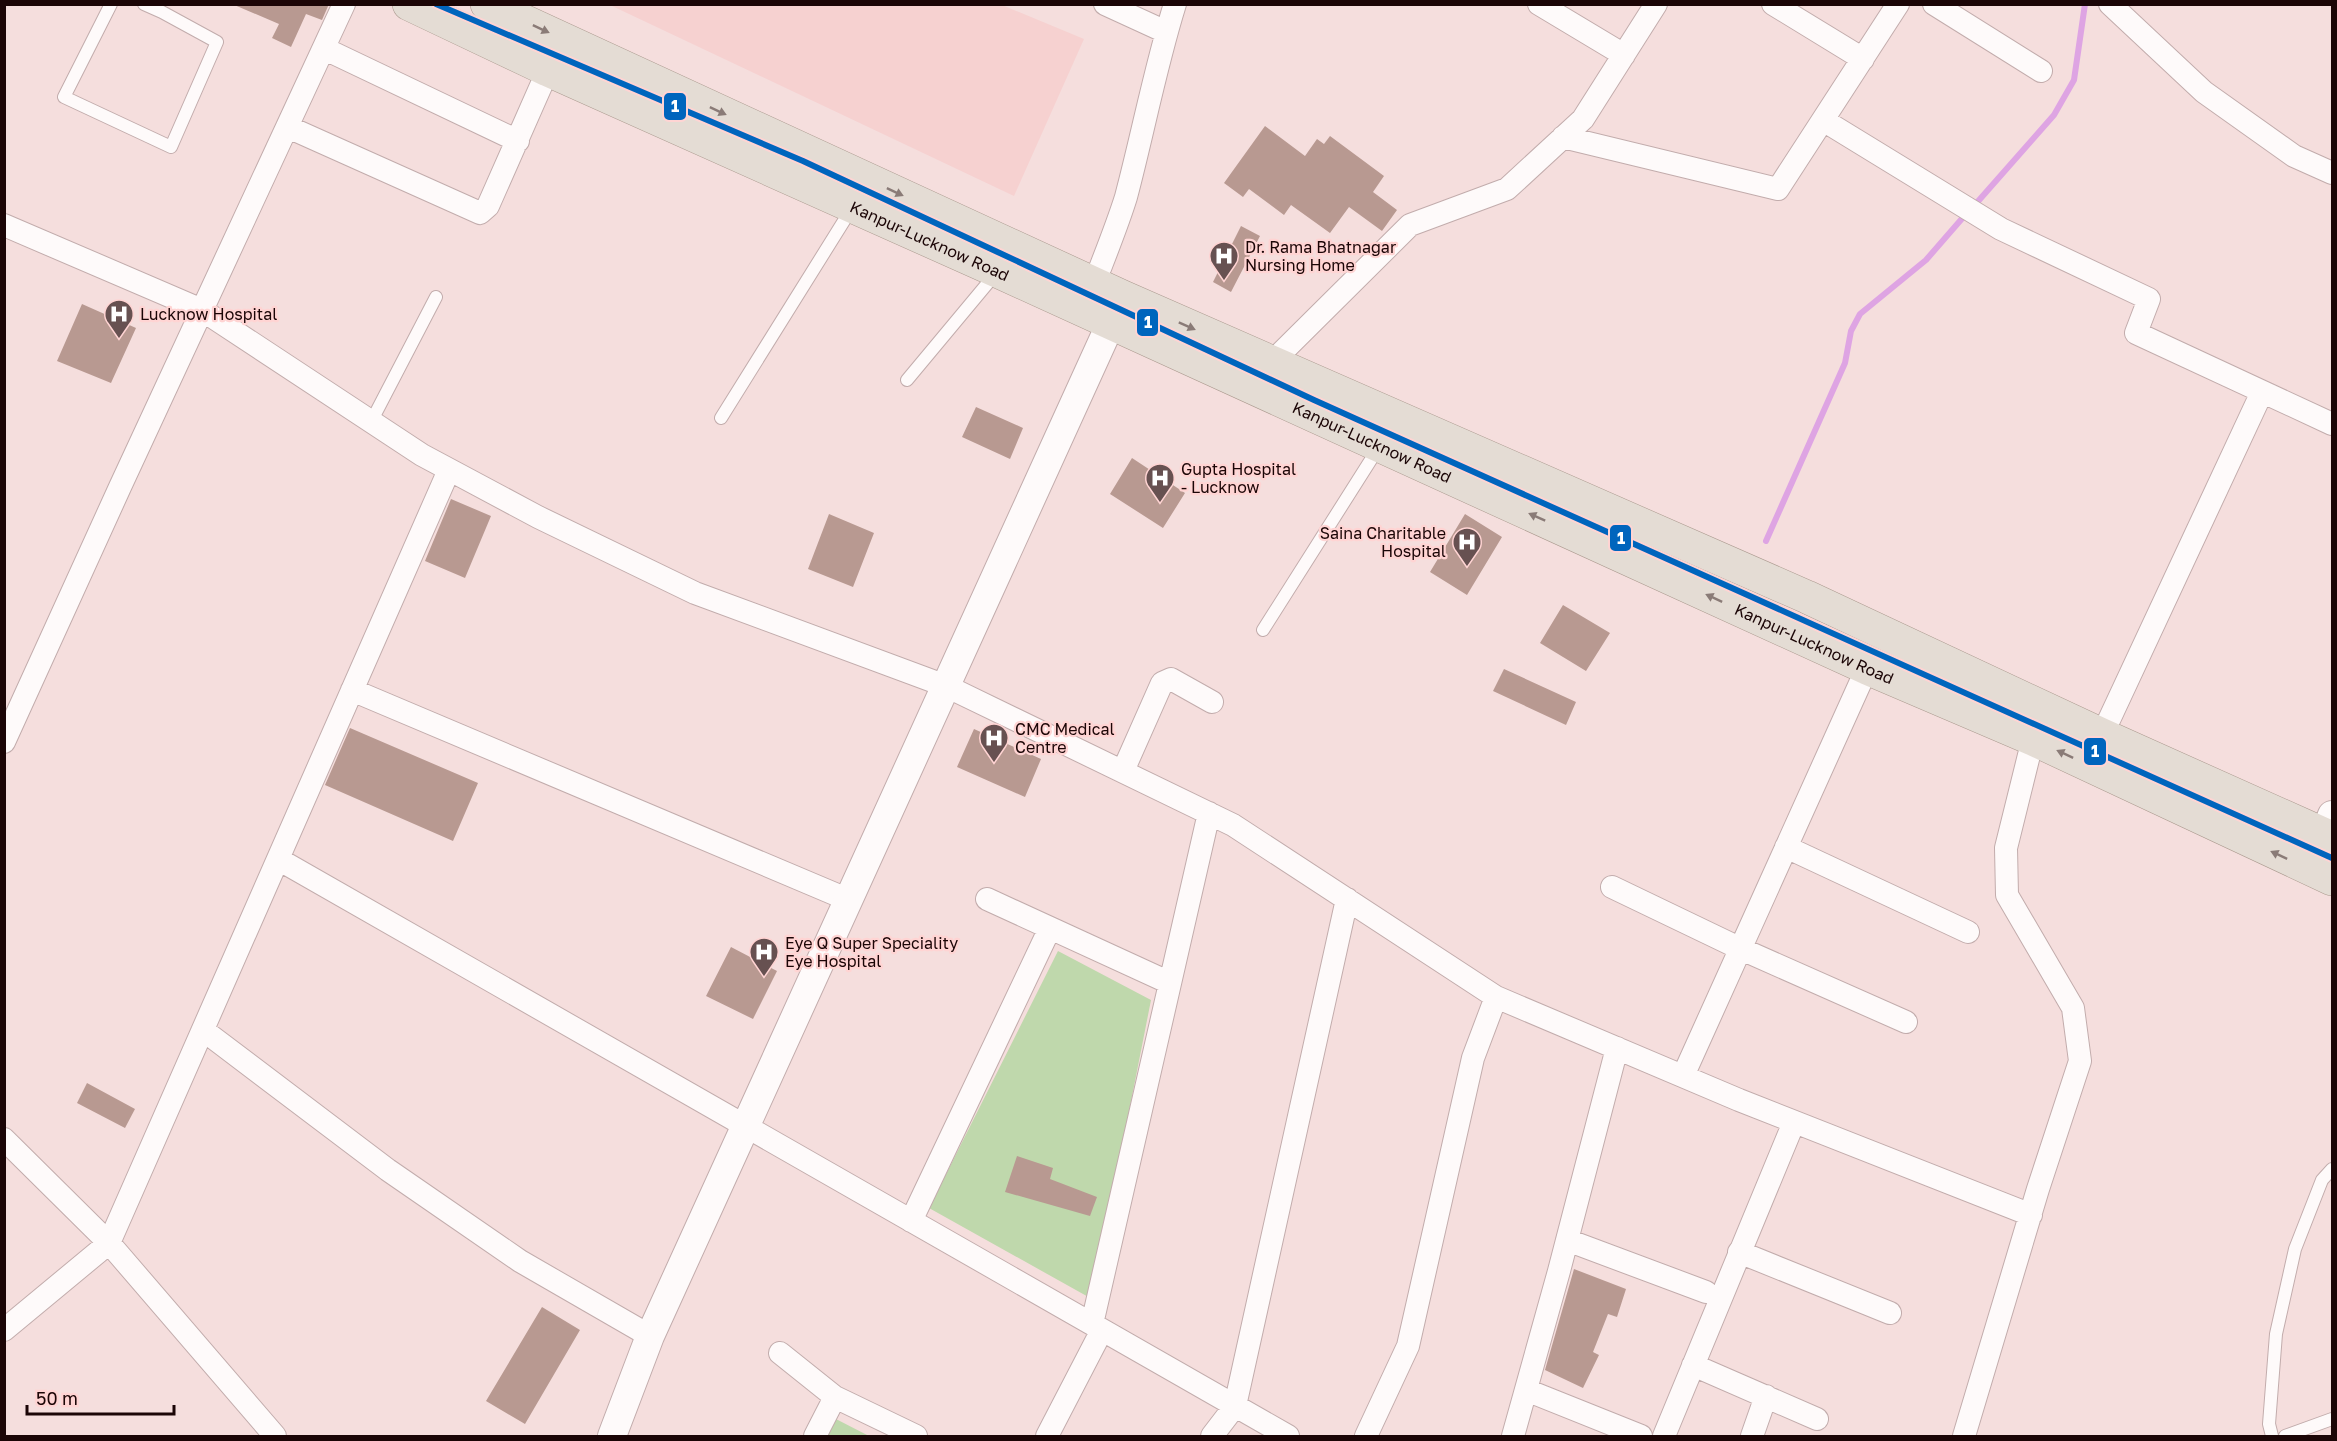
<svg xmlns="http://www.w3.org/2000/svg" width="2337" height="1441" viewBox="0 0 2337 1441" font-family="'Golos Text',sans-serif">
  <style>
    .built { fill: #f6d1d0 }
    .green { fill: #bfd8ac }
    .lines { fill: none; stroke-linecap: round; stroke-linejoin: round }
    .stream { stroke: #dea4e3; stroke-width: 6 }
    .building { fill: #b89991 }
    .service-casing { stroke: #c2acac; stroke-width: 14 }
    .minor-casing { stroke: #c2acac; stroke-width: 24 }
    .tertiary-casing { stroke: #c2acac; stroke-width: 30 }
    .trunk-casing { stroke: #ab9a8f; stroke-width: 34 }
    .service { stroke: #fefafa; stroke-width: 12 }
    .minor { stroke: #fefafa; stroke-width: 22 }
    .tertiary { stroke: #fefafa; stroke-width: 28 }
    .trunk { stroke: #e4dcd4; stroke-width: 33 }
    .metro-1-casing { stroke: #ffd4d3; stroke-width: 10 }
    .metro-1 { stroke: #0065bd; stroke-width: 6 }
    .oneway { fill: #8a7b77 }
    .labels { text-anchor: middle; stroke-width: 4.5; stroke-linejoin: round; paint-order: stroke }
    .street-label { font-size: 16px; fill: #1b0506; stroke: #ffd4d3 }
    .poi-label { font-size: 16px; fill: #1b0506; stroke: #ffd4d3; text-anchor: start }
    .line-badge { stroke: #ffd4d3; stroke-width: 2 }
    .badge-label { font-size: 16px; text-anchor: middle; font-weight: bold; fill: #fff }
  </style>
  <rect width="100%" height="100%" fill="#f5dedd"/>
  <path class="built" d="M610,5H1002L1084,39L1014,196Z"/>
  <path class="green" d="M1058,951L1151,1000L1092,1299L929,1208Z
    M834,1418L869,1436H824Z"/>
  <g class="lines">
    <path class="stream" d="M1973,207L2054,115L2074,80L2085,4
      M1766,541L1845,363L1851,331L1860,314L1926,260L1966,214"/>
  </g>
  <path class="building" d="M232,4H329L322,20L306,14L291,47L272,38L279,24Z
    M1265,126L1305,156L1317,139L1324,144L1330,136L1384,176L1373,192L1397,210L1382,231L1349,207L1330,233L1291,205L1284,215L1249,189L1243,197L1224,183Z
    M1241,226L1260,236L1231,292L1213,282Z
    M82,304L136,328L111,383L57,361Z
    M976,407L1023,428L1010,459L962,437Z
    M1132,458L1185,493L1163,528L1110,494Z
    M451,499L491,516L465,578L425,561Z
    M829,514L874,533L853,587L808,569Z
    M1465,514L1502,537L1467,595L1430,572Z
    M1563,605L1610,633L1586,671L1540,643Z
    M1504,669L1576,702L1566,725L1493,691Z
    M350,728L478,783L453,841L325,785Z
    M974,729L1041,759L1025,797L957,767Z
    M731,947L777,971L753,1019L706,996Z
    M87,1083L135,1109L125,1128L77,1103Z
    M1017,1156L1053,1168L1050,1179L1097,1197L1090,1216L1005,1192Z
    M1574,1269L1626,1289L1617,1317L1608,1314L1593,1352L1599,1355L1583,1388L1545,1370Z
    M542,1307L580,1330L525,1424L486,1401Z"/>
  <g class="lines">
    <g class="service-casing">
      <path id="service" d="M111,4L64,97L171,147L217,42L162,12L144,4
        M907,380L997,272
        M721,418L852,208
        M371,422L436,297
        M1263,630L1379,447
        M2272,1436L2269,1424L2276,1334L2295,1249L2322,1180L2332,1169
        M2285,1436L2332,1419"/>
    </g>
    <g class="minor-casing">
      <path id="minor" d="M1105,4L1166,32
        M1539,4L1624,55
        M1773,4L1863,59
        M1934,4L2041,71
        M2110,4L2204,92L2294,156L2332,173
        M325,49L518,141
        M1823,120L2001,229L2149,299L2136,333L2332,424
        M288,127L480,213L488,206L548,70
        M1563,137L1778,189L1898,4
        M4,225L202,310L422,455L538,517L695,593L946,686L1233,825L1496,997L1739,1100L2031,1215
        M1094,284C1105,255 1117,226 1126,197C1143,133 1155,68 1175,4
        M1271,363L1410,225L1507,189L1583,119L1656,4
        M352,690L849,900
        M2102,735L2262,392
        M4,742L120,487L344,4
        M1123,771L1162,683L1171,679L1212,702
        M1786,847L1968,932
        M278,859L1288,1436
        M1612,887L1739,948L1906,1022
        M987,899L1170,983
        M203,1030L388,1170L520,1261L650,1336
        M1683,1076L1867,668
        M4,1139L109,1243L275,1436
        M911,1221L1050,928
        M1567,1240L1706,1292
        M1739,1252L1890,1313
        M1092,1324L1209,813
        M4,1330L109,1243L449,470
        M780,1353L835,1397L916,1436
        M1693,1365L1817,1419
        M1526,1390L1641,1436
        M815,1436L835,1397
        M1047,1436L1102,1330
        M1212,1436L1235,1406L1347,899
        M1366,1436L1408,1346L1473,1058L1496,997
        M1513,1436L1559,1271L1617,1048
        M1664,1436L1794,1122
        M1752,1436L1766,1396
        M1964,1436L2038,1189L2080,1061L2073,1008L2007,895L2006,848L2033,739"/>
    </g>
    <g class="tertiary-casing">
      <path id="tertiary" d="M2310,869L2332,815
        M612,1436L650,1336L1120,303"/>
    </g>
    <g class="trunk-casing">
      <g id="trunk">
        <path id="s1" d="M409,4L548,70L997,271L1867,668L2033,739L2332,879"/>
        <path d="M487,4L1123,297L1807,597L2102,735L2332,838"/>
      </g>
    </g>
    <use href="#service" class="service"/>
    <use href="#minor" class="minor"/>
    <use href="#tertiary" class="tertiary"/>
    <use href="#trunk" class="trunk"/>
    <g class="metro-1-casing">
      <path id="metro-1" d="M436,4L803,161L1314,400L2332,858"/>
    </g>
    <use href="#metro-1" class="metro-1"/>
  </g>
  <defs><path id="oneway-solid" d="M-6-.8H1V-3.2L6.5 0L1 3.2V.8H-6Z" transform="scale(1.5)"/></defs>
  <g class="oneway">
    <use href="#oneway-solid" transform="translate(541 29) rotate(25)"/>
    <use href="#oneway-solid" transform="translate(718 111) rotate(25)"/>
    <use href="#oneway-solid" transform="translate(895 192) rotate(25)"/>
    <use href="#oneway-solid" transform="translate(1187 326) rotate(24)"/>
    <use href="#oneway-solid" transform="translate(1537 517) rotate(-156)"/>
    <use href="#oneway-solid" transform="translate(1714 598) rotate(-155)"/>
    <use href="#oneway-solid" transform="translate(2065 754) rotate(-155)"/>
    <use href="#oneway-solid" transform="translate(2279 855) rotate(-155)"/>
  </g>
  <defs>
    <g id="hospital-pin" transform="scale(1.5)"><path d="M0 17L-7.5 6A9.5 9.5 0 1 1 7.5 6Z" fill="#675151" stroke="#ffd4d3"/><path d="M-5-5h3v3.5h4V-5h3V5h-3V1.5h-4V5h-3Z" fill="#fff"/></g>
  </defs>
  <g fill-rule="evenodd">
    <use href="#hospital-pin" x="1224" y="256"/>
    <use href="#hospital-pin" x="119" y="314"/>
    <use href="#hospital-pin" x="1160" y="478"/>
    <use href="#hospital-pin" x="1467" y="542"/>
    <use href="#hospital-pin" x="994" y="738"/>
    <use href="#hospital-pin" x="764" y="952"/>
  </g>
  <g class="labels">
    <g class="street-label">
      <text dy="6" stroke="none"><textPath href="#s1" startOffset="572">Kanpur-Lucknow Road</textPath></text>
      <text dy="6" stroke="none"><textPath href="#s1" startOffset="1058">Kanpur-Lucknow Road</textPath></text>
      <text dy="6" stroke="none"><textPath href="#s1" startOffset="1544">Kanpur-Lucknow Road</textPath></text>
    </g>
    <g class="poi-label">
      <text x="1245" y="253">Dr. Rama Bhatnagar<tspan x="1245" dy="18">Nursing Home</tspan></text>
      <text x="140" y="320">Lucknow Hospital</text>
      <text x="1181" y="475">Gupta Hospital<tspan x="1181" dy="18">- Lucknow</tspan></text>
      <text x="1446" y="539" text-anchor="end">Saina Charitable<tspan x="1446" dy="18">Hospital</tspan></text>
      <text x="1015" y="735">CMC Medical<tspan x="1015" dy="18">Centre</tspan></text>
      <text x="785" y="949">Eye Q Super Speciality<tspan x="785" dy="18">Eye Hospital</tspan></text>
    </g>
  </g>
  <g class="line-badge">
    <rect x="663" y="92" width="24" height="29" rx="6" fill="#0065bd"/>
    <rect x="1136" y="308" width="23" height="29" rx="6" fill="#0065bd"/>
    <rect x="1609" y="524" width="23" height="28" rx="6" fill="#0065bd"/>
    <rect x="2083" y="737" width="24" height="29" rx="6" fill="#0065bd"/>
  </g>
  <g class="badge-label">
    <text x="675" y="112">1</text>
    <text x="1148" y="328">1</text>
    <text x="1621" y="544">1</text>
    <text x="2095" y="757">1</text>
  </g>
  <rect width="2337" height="1441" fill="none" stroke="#1b0506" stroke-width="12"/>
  <path d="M27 1405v9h147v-9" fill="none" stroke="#1b0506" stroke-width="3"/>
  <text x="36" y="1405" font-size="18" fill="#1b0506" stroke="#ffd4d3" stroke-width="4.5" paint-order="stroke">50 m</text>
</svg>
